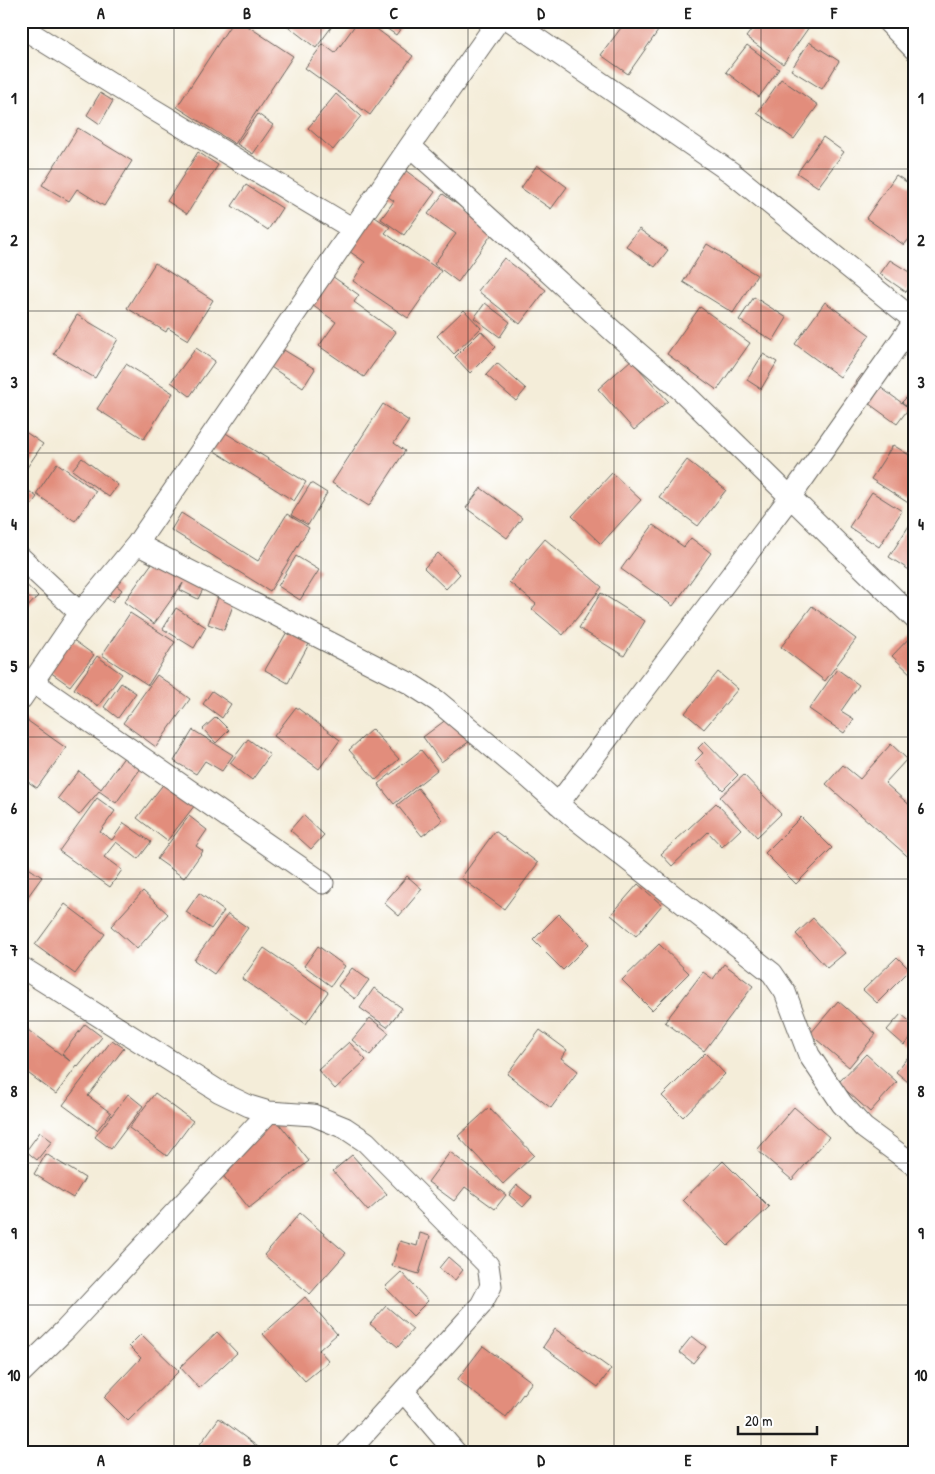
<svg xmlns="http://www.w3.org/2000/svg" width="935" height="1474" viewBox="0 0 935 1474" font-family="'Patrick Hand',sans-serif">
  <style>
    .building { fill: #e28d7b }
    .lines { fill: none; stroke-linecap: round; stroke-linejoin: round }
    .street-casing { stroke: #68655e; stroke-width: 23 }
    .street { stroke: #fff; stroke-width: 21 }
    .grid { fill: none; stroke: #1c1c1c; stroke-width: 1; stroke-opacity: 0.55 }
    .neatline { fill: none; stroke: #1c1c1c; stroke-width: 2 }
    .grid-label { font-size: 16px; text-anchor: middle; font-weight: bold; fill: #1c1c1c }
  </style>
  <rect width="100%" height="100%" fill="#fff"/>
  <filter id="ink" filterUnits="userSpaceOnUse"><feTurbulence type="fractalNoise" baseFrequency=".02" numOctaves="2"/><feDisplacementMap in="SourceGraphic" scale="10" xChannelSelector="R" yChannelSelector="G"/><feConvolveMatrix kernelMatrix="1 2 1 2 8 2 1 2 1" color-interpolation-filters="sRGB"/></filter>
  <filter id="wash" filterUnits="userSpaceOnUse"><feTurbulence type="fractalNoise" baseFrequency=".0096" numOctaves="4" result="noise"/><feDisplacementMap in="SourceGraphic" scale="20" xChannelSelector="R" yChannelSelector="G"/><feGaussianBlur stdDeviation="1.12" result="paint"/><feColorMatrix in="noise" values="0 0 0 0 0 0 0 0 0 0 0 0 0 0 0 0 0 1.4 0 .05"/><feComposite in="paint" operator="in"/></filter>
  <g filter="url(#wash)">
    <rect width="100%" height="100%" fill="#f4edd9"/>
    <g id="blocks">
      <path class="building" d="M233,21H240L293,56L235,144L177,107Z
        M281,21H329L333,25L316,48Z
        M358,21H366L413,56L370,115L305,68L323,44L335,53Z
        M376,21H406L396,35Z
        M520,21H544L536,32Z
        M626,21H665L628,74L601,55Z
        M758,21H802L809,27L783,64L746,37Z
        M809,42L839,61L822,89L791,70Z
        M747,45L779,69L759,97L726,72Z
        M781,79L818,105L794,139L757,113Z
        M100,93L113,101L100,124L87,115Z
        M336,94L361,116L333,150L308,128Z
        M258,114L273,125L253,154L237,144Z
        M78,128L132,161L104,206L77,189L69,201L42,185Z
        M823,137L844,152L818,187L797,173Z
        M198,152L218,165L187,214L167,201Z
        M398,165L435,192L404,235L381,219L394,201L379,190Z
        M537,165L567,187L551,209L521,188Z
        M896,175L914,187V233L904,245L866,218Z
        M246,185L282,208L268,230L232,206Z
        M443,194L494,231L458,282L434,264L456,234L428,214Z
        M361,208L390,227L385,233L441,271L408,318L353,281L365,262L337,243Z
        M639,229L668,250L655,267L626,246Z
        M707,244L757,275L733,313L683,282Z
        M504,258L546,290L520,324L478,291Z
        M890,260L914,275V280L906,292L880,274Z
        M155,263L213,300L188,340L168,328L166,332L127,308Z
        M319,267L359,295L354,302L396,332L364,377L319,346L336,322L299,296Z
        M754,297L787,318L773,341L739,320Z
        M825,302L870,335L840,377L795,344Z
        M485,303L510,322L500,337L474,318Z
        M700,307L750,343L717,390L667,354Z
        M464,310L481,328L454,354L437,336Z
        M77,315L118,339L95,378L54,354Z
        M481,331L496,347L470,373L455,357Z
        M274,344L315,369L303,388L263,362Z
        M196,348L215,361L190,396L171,382Z
        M763,354L777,362L761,389L747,380Z
        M631,360L668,401L634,430L598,389Z
        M497,363L526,389L516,401L486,375Z
        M126,364L173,393L144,439L97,409Z
        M862,374L909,408L897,424L850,390Z
        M914,390V413L902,402Z
        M383,404L409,421L394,443L405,451L369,506L332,483Z
        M21,429L43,444L24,472L21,470Z
        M219,429L306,482L294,501L208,447Z
        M893,445L914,458L913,506L871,479Z
        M82,458L118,485L109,497L72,470Z
        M687,460L726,490L698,526L659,497Z
        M57,463L96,491L75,521L36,494Z
        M612,473L641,500L601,544L572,516Z
        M311,483L327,493L308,525L291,515Z
        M481,488L522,518L507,538L466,508Z
        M26,489L37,497L21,518V495Z
        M872,492L902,511L879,547L849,527Z
        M181,513L258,561L287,514L309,528L270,591L171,530Z
        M912,521L914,523V573L889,557Z
        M653,525L684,547L691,538L711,553L673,606L621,569Z
        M545,539L602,587L563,635L532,609L536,604L509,582Z
        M438,553L460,574L446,589L424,568Z
        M296,556L319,570L300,600L278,586Z
        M155,559L205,585L198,599L180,590L183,583L154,624L124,602Z
        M104,575L122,590L112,602L94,588Z
        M21,580L38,596L21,614Z
        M601,593L645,621L624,656L579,628Z
        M219,595L235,600L224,630L208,624Z
        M812,606L856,639L825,681L781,647Z
        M176,608L206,627L194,648L163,629Z
        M130,613L175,642L148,685L102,655Z
        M288,630L310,642L288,683L265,670Z
        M61,631L94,655L70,686L50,672Z
        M914,633V677L892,656Z
        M97,656L122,674L98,706L74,689Z
        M837,669L859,685L841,711L854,719L844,733L809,709Z
        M718,672L738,689L704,729L685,713Z
        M157,675L190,699L156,747L123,723Z
        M121,683L136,693L118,718L104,707Z
        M212,691L231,704L222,718L203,704Z
        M296,707L340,740L319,769L274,736Z
        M21,716L66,748L37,788L21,777Z
        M451,716L470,741L441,762L423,737Z
        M216,717L229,730L216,743L203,729Z
        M372,729L399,759L376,780L349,750Z
        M193,730L233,755L222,771L205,761L196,774L174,761Z
        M248,739L270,755L252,780L230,763Z
        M705,741L738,775L723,790L695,761L703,753L698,748Z
        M891,744L907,759L885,783L914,809V862L826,784L843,765L860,779Z
        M421,750L437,770L394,804L378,784Z
        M125,756L141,768L116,803L99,791L79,815L58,798L79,771L101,789Z
        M744,775L781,814L757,837L720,797Z
        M165,782L195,805L167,841L137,818Z
        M418,788L443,820L422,836L397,805Z
        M97,798L115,811L100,832L112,840L124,823L151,842L138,859L116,842L104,857L122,870L110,887L59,851Z
        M716,803L741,829L722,847L708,832L672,866L661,854Z
        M303,815L324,835L311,849L290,830Z
        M189,816L207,830L196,846L203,851L184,878L157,859Z
        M801,817L832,848L796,884L765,853Z
        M495,831L538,863L504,909L461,878Z
        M21,863L42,877L21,906Z
        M407,876L422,889L399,916L384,903Z
        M638,884L662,905L636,936L611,915Z
        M143,891L168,914L137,949L111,926Z
        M199,893L224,911L211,929L186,912Z
        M65,904L105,934L75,974L35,945Z
        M228,914L248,928L214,974L194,960Z
        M559,914L589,944L563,970L533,940Z
        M813,918L845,953L827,968L796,934Z
        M659,944L689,973L652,1010L622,980Z
        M318,946L345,966L331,986L304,966Z
        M264,948L328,992L306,1024L242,979Z
        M897,957L910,970L877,1003L863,990Z
        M724,964L753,986L704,1051L665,1022L703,972L713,979Z
        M352,968L369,980L355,999L338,986Z
        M21,987L27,991L21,999Z
        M374,988L402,1008L387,1027L360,1008Z
        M838,1001L876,1034L849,1067L810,1034Z
        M901,1014L914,1025V1034L904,1045L887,1030Z
        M370,1018L389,1033L370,1055L352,1040Z
        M85,1024L102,1037L78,1067L77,1066L56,1094L21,1068V1025L70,1061L62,1054Z
        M540,1030L567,1050L561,1058L578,1071L551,1108L507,1074Z
        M112,1040L124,1048L88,1096L111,1113L97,1130L63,1105Z
        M349,1042L366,1060L335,1089L318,1070Z
        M705,1053L725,1074L683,1117L662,1096Z
        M911,1053L914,1056V1087L896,1072Z
        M866,1054L897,1082L870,1112L838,1083Z
        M155,1093L193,1121L167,1156L129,1128Z
        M128,1094L143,1106L111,1149L95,1137Z
        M794,1107L829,1137L792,1180L757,1150Z
        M489,1108L534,1155L503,1184L458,1136Z
        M274,1117L309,1161L249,1208L214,1164Z
        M40,1132L52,1141L37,1160L26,1151Z
        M450,1152L506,1195L495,1209L465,1187L454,1201L428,1182Z
        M46,1154L85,1178L73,1198L34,1174Z
        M352,1155L387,1194L368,1211L333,1171Z
        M723,1161L769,1207L728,1246L683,1200Z
        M517,1185L532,1197L523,1207L509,1195Z
        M300,1213L346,1253L310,1294L264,1255Z
        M420,1233L430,1236L419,1274L392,1266L400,1241L417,1246Z
        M448,1257L463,1270L455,1280L439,1268Z
        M401,1272L428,1301L413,1316L385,1287Z
        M305,1297L337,1334L319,1350L329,1361L305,1381L263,1334Z
        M386,1306L413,1329L398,1347L370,1324Z
        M555,1329L611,1369L598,1387L543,1347Z
        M217,1332L237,1353L199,1388L180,1367Z
        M141,1334L179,1371L128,1421L104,1397L141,1358L129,1346Z
        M692,1336L706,1347L693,1363L679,1352Z
        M483,1346L532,1382L506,1417L457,1380Z
        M219,1418L266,1453H206L198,1447Z"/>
    </g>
  </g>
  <g filter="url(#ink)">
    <use href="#blocks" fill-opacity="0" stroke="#68655e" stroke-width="1"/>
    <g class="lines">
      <g class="street-casing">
        <path id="street" d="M511,21L732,173L914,320
          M887,21L914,49
          M21,27L151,108L353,229
          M410,146L614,332L682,391L914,618
          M137,544L409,683L437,701L528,777L573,817L772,973L785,992L809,1055L842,1104L864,1128L914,1165
          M21,558L80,613
          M33,682L323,883
          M21,699L80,613L137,544L410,146L498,21
          M558,804L791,496L914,322
          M21,967L220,1092L249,1106L269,1112L313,1115L345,1128L366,1142L488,1265L491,1286L481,1305L347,1453
          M21,1373L65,1330L269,1112
          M403,1391L456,1453"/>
      </g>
      <use href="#street" class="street"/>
    </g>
  </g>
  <path class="grid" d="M174,21V1453M321,21V1453M468,21V1453M614,21V1453M761,21V1453M21,169H914M21,311H914M21,453H914M21,595H914M21,737H914M21,879H914M21,1021H914M21,1163H914M21,1305H914"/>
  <rect width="935" height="1474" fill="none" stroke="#fff" stroke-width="55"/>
  <path d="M738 1426v8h79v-8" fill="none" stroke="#1c1c1c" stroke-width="2.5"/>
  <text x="745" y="1426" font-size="15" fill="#1c1c1c" stroke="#ffffff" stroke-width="4" paint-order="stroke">20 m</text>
  <rect x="28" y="28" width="880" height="1418" class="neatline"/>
  <g class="grid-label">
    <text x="101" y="19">A</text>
    <text x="247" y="19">B</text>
    <text x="394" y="19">C</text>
    <text x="541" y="19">D</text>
    <text x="688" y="19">E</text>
    <text x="834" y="19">F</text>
    <text x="14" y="104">1</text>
    <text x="921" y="104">1</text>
    <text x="14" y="246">2</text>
    <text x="921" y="246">2</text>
    <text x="14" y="388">3</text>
    <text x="921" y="388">3</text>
    <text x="14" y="530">4</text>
    <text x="921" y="530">4</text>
    <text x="14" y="672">5</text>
    <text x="921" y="672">5</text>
    <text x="14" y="814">6</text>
    <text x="921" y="814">6</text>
    <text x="14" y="956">7</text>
    <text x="921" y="956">7</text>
    <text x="14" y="1097">8</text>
    <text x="921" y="1097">8</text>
    <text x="14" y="1239">9</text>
    <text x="921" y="1239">9</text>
    <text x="14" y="1381">10</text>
    <text x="921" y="1381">10</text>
    <text x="101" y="1466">A</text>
    <text x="247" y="1466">B</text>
    <text x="394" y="1466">C</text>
    <text x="541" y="1466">D</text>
    <text x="688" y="1466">E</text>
    <text x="834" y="1466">F</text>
  </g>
</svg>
